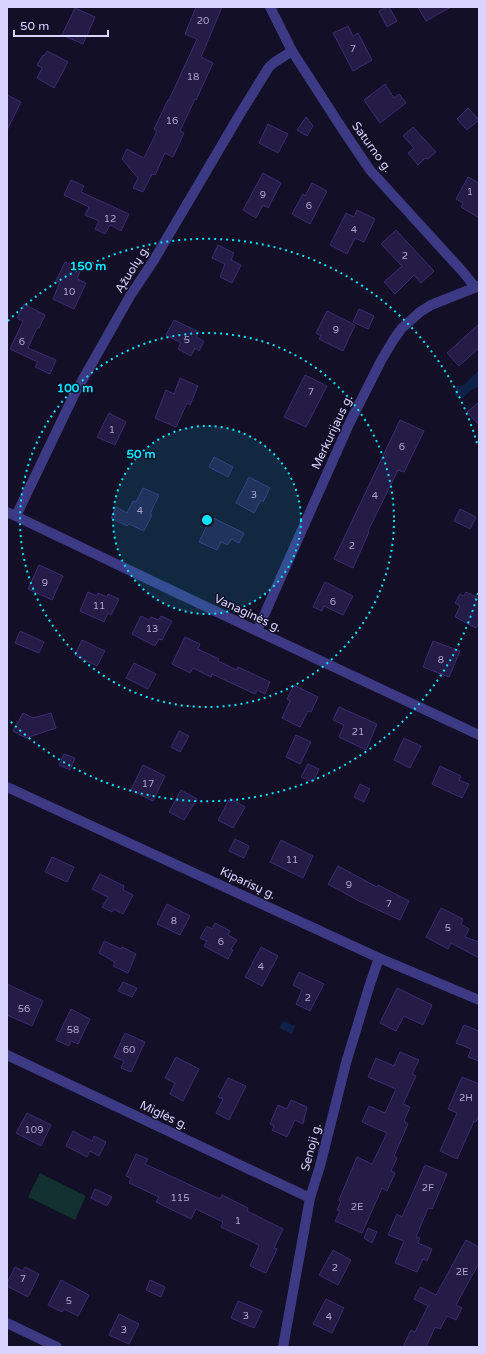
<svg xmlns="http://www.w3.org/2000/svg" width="486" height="1354" viewBox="0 0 486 1354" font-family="'Varela Round',sans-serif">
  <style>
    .green { fill: #12302f }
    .water { fill: #0c2248 }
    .building { fill: #241b47; stroke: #3b2d73 }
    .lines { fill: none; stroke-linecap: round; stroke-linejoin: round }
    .minor { stroke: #3d3a85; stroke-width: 10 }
    .ring { fill: none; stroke: #00e5ff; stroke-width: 2; stroke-dasharray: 2 4 }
    .labels { text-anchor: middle; stroke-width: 3; stroke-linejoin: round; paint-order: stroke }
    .number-label { font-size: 10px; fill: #aca6d1 }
    .street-label { font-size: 12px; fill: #d9d4ff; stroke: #130f26 }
    .centre { fill: #00e5ff; stroke: #130f26; stroke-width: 2 }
    .ring-label { font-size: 12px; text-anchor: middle; font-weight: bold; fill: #00e5ff; stroke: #130f26; stroke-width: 3; stroke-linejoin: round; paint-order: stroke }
  </style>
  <rect width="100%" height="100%" fill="#130f26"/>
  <path class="green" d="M40,1173L86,1196L75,1220L28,1197Z"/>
  <path class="water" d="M479,370V386L473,389L462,398H458L454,394L457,386L464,385Z
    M283,1021L295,1026L292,1034L279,1028Z"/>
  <path class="building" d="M196,7H222L201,57L213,63L196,100L195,99L180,131L184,133L173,157L165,153L155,175L152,174L143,192L133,188L138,178L122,159L127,149L144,158L157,131L154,129L168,100H169L197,39L185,34Z
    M387,7H389L397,21L387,27L379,11Z
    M418,7H451L426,21Z
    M75,8L95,17L83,44L62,35Z
    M348,26L353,36L358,33L372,60L353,71L333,33Z
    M47,51L68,62L54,88L37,78L42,68L37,65L43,55L44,56Z
    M385,84L394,98L399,94L406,103L380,123L364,100Z
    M7,95L21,102L7,130Z
    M468,108L479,120L467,130L457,119Z
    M306,117L313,126L307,136L297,130Z
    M268,124L288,134L278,153L259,143Z
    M413,127L436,152L428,159L425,158L418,165L408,153L414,148L403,136Z
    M263,173L281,183L268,208L263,205L256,218L243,210Z
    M468,177L479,183V218L461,207L463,203L456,199Z
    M71,180L84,186L81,192L129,214L121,231L110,225L105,234L95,229L99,221L85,215L89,207L64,195Z
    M312,183L327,191L310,224L292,214L303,194L305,196Z
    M357,210L375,219L364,242L355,238L347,254L330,245L346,213L354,217Z
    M396,230L434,271L421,283L414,275L395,294L384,282L402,266L381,244Z
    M218,245L234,253L231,260L241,265L232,283L220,277L225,264L212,258Z
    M65,262L81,269L77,279L86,283L74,309L53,299L60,282L56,281Z
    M24,304L45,315L39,328H37L28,348L56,360L50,374L35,367L38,362L10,349L23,321L17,318Z
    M359,309L374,316L368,329L353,322Z
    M327,311L355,325L343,351L319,339L321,336L316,333Z
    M174,320L199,332L196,337L204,341L199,351L195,348L191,356L178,349L181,343L166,335Z
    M479,324V348L459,366L447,353Z
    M305,375L327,386L306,427L284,417Z
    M180,378L198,386L190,405L187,403L176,427L155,418L166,390L174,394Z
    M479,402V425L467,412Z
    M109,413L126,422L115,445L97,437Z
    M400,420L424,431L404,472L398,470L368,531L369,532L353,568L334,559Z
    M214,457L233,467L228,477L209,467Z
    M249,477L270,488L263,502L261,500L254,513L236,503Z
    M143,488L159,495L150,514L152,515L144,531L129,524L127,526L111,518L116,507L127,513L133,501L136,502Z
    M460,509L476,517L470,529L454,521Z
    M211,517L244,533L239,543L231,539L228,545L221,542L217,550L199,542Z
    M39,565L63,576L52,600L28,589Z
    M325,582L353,596L343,615L324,606L322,611L313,607Z
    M88,592L97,596L98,593L107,597L108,594L119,599L111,615L108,613L104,622L80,611Z
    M466,592L479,598V623L476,628L455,617L460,606L455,603L460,594L464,596Z
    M141,616L149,620L151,617L159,620L161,616L172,621L162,640L159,639L155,646L132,634Z
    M20,631L44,642L39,653L15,643Z
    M185,637L200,644L198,649L219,659L218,661L237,670L238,667L270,682L265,694L257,690L255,694L212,674L211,677L193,668L190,673L172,664Z
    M82,640L105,651L97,666L75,655Z
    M433,641L460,651L449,677L423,667Z
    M134,663L156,674L148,689L126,678Z
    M294,685L318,697L311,712L308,711L300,727L282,718L290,701L287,699Z
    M339,707L377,724L366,750L339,737L344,725L333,720Z
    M23,713L33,718L51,713L56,728L26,738L13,731Z
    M179,731L189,736L180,752L171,747Z
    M296,735L311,742L300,764L286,757Z
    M404,738L421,746L410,768L394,760Z
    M64,754L75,758L70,770L59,765Z
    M308,764L319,769L313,782L301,777Z
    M143,765L165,776L153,801L131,790Z
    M440,766L461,776L459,780L469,784L462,798L432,784Z
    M360,784L370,789L364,802L354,797Z
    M181,790L197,799L184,820L169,812Z
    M230,798L245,807L233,828L218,820Z
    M235,839L249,846L244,858L229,851Z
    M281,840L313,856L303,878L270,862Z
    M52,857L74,867L67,882L45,872Z
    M338,866L377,887L378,885L409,901L400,920L359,901L328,884Z
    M100,874L124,886L123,890L133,895L123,914L114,909L112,912L102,907L108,897L92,889Z
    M167,904L190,916L180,935L157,924Z
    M441,908L463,919L461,924L469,929L465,937L479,942V958L451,943L448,949L426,937Z
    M215,923L230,931L228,935L237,940L231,949L233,950L228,959L204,946L207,941L200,938L207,926L212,929Z
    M104,941L121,949L122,947L136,954L128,973L113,966L115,962L99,953Z
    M261,947L278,956L262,986L245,977Z
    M299,972L324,984L310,1011L296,1004L302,990L293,985Z
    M123,982L137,988L132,997L118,991Z
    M7,984L43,1001L32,1026L7,1015Z
    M397,988L432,1005L423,1025L404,1016L396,1031L380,1023Z
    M71,1009L90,1019L78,1044L71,1041L69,1046L56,1040Z
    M464,1025L479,1031V1061L468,1057L471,1049L456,1043Z
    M125,1033L145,1042L131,1072L121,1068L124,1061L114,1057Z
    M400,1052L419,1060L412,1074L416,1076L403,1104L410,1107L404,1121L408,1124L394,1156L397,1158L391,1171L395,1173L387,1191L382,1188L362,1233L335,1221L340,1211L337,1210L341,1201L339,1200L357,1157L372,1164L387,1133L362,1122L369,1106L385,1113L396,1089L368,1077L376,1058L394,1066Z
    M176,1057L199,1069L183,1101L170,1094L175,1083L165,1078Z
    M462,1077L479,1084V1115L476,1122L474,1121L457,1159L440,1151L457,1113L448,1109Z
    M228,1078L246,1086L229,1120L216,1113L223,1099L218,1097Z
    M291,1100L307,1107L303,1124L295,1120L287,1137L272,1130L274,1126L270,1124L278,1105L287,1109Z
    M27,1113L51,1125L41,1146L16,1133Z
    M73,1131L92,1141L94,1136L106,1142L99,1156L90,1151L87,1157L66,1146Z
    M136,1154L148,1159L145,1164L220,1199L222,1195L248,1208L247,1211L283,1229L274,1248L277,1249L266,1273L250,1266L259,1246L257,1244L221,1227L223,1222L196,1209L191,1219L156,1202L159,1197L129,1183L131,1178L126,1176Z
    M425,1165L447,1174L432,1209L428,1208L416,1237L420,1238L418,1243L432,1249L427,1261L423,1259L417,1272L395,1263L404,1241L388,1235L397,1214L402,1217Z
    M95,1189L112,1197L107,1206L91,1198Z
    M368,1228L377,1232L372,1243L364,1238Z
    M466,1240L479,1247V1263L456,1305L462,1308L456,1320L447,1316L440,1329L435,1327L426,1347H403L411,1330L415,1332L428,1306L414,1299L420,1287L436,1295Z
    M333,1250L351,1260L338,1285L319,1275Z
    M15,1267L23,1271L25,1267L39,1274L28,1297L7,1286V1283Z
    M61,1280L89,1295L78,1316L64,1309L62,1312L48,1305Z
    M150,1280L165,1287L161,1297L146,1290Z
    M326,1299L344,1308L332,1333L313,1324Z
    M238,1301L262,1311L254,1328L231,1318Z
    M119,1314L139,1324L129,1344L109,1335Z"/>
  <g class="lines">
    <path class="minor" d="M270,7L292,51L343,130L370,170L463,272L475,287
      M7,512L257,631L479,735
      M16,516L74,395L130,296L154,260L240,114L269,67L275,62L292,51
      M257,631L350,422L382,359L394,339L402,328L420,312L431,305L479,286
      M7,787L379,958L479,1000
      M7,1055L310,1198
      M7,1323L57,1347
      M283,1347L310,1198L320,1166L346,1063L370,984L379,958"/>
  </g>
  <circle cx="207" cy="520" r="94" fill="#00e5ff" fill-opacity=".12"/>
  <g class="ring">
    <circle cx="207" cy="520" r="94"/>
    <circle cx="207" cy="520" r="187"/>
    <path d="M478 593A281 281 0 0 1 8 719M8 321A281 281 0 0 1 478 447"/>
  </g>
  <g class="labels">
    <g class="number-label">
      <text x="203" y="24">20</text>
      <text x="353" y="52">7</text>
      <text x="193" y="80">18</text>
      <text x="172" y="124">16</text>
      <text x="470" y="195">1</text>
      <text x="263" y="198">9</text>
      <text x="309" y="209">6</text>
      <text x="110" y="222">12</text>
      <text x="354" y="233">4</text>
      <text x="405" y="259">2</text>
      <text x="69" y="295">10</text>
      <text x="336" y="333">9</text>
      <text x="187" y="343">5</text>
      <text x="22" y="345">6</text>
      <text x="311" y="395">7</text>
      <text x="112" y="433">1</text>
      <text x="402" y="450">6</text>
      <text x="254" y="498">3</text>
      <text x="375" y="499">4</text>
      <text x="140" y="514">4</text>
      <text x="352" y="549">2</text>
      <text x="45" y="586">9</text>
      <text x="333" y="605">6</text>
      <text x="99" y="609">11</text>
      <text x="152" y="632">13</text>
      <text x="441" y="663">8</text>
      <text x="358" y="735">21</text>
      <text x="148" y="787">17</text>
      <text x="292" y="863">11</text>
      <text x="349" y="888">9</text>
      <text x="389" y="907">7</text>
      <text x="174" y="924">8</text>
      <text x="448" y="931">5</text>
      <text x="221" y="945">6</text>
      <text x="261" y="970">4</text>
      <text x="308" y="1001">2</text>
      <text x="24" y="1012">56</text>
      <text x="73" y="1033">58</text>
      <text x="129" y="1053">60</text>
      <text x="466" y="1101">2H</text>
      <text x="34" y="1133">109</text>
      <text x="428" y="1191">2F</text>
      <text x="180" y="1201">115</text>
      <text x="357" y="1210">2E</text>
      <text x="238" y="1224">1</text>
      <text x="335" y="1271">2</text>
      <text x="462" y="1275">2E</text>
      <text x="23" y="1282">7</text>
      <text x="69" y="1304">5</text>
      <text x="246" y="1319">3</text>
      <text x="329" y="1320">4</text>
      <text x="124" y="1333">3</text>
    </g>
    <g class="street-label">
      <text transform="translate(372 147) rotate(54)" y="4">Saturno g.</text>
      <text transform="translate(132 269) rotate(-58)" y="4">Ąžuolų g.</text>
      <text transform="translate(332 432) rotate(-65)" y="4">Merkurijaus g.</text>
      <text transform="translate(248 613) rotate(25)" y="4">Vanaginės g.</text>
      <text transform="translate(248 883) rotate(25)" y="4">Kiparisų g.</text>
      <text transform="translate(164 1115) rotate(25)" y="4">Miglės g.</text>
      <text transform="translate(311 1147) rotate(-75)" y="4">Senoji g.</text>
    </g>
  </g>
  <circle cx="207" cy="520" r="6" class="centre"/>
  <g class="ring-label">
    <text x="88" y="270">150 m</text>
    <text x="75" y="392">100 m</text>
    <text x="141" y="458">50 m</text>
  </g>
  <rect width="486" height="1354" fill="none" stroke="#d9d4ff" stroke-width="16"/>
  <path d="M14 30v6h94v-6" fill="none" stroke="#d9d4ff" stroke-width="2"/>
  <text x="20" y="30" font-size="12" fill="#d9d4ff" stroke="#130f26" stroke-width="3" paint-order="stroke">50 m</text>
</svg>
